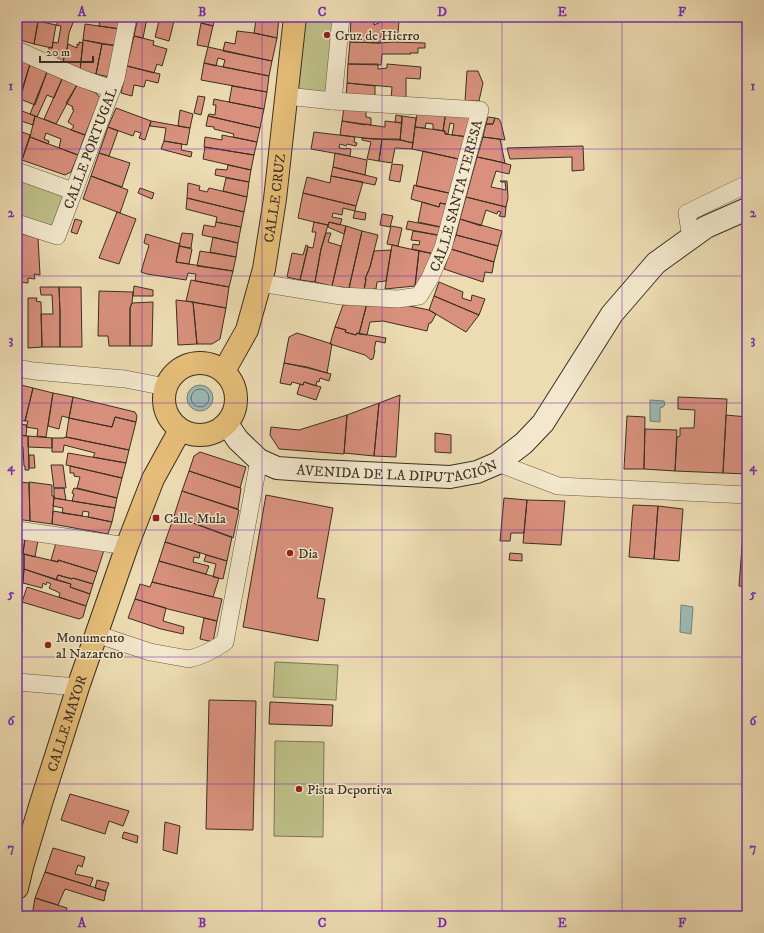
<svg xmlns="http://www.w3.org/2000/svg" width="764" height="933" viewBox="0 0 764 933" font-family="'IM FELL DW Pica',serif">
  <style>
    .green { fill: #bebf88; stroke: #7c7755 }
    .water { fill: #9abab3; stroke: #738279 }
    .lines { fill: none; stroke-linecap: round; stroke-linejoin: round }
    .shore { stroke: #6a746a; stroke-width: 1 }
    .building { fill: #d9917d; stroke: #392f22 }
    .street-casing { stroke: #665a46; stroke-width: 18 }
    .secondary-casing { stroke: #392f22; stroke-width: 24 }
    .primary-casing { stroke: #392f22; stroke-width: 24 }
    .street { stroke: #f3e8cd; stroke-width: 17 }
    .secondary { stroke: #f3e8cd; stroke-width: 22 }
    .primary { stroke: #e6be79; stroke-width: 22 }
    .grid { fill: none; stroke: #7b2cbf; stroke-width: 1; stroke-opacity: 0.55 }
    .poi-dot { fill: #8f2418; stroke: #f3e8cd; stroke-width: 1.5 }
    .labels { text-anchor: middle; stroke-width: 3; stroke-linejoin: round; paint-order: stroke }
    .poi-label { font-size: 14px; fill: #392f22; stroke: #f3e8cd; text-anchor: start }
    .street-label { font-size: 14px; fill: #392f22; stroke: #f3e8cd }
    .neatline { fill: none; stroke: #7b2cbf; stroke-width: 1.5 }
    .grid-label { font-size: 13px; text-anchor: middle; font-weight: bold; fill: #7b2cbf }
  </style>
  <rect width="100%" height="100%" fill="#eddcb2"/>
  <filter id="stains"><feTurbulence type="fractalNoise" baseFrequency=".005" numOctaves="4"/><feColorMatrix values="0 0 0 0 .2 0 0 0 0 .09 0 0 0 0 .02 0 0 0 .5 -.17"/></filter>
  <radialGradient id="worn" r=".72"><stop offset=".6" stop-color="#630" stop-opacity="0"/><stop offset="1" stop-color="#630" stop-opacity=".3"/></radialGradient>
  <path class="green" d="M295,17H341L333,101L287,96Z
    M17,171L73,191L57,236L17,223Z
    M275,662L338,665L336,700L273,697Z
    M275,741L324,742L323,837L274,836Z"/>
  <path class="water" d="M187 398a13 13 0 1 1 26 0a13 13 0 1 1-26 0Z
    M650,400L664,401L665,405L663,407L660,408V422L650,421Z
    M681,605L693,607L691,634L680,632Z"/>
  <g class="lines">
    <path class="shore" d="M191 398a9 9 0 1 1 18 0a9 9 0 1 1-18 0Z"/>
  </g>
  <path class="building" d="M20,17H39L34,44L17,39V32Z
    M61,17H68L74,20L69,33L66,56H64L63,66L48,60L49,47L52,48L53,42L58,43L61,26L56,25Z
    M100,17H122L120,29L99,26Z
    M138,17H160L159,21L147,18L143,38L134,36Z
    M160,17H175L169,41L155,37Z
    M203,17H215L213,26L201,23Z
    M236,17H279L277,38L254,33L256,20Z
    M351,17H374V25L385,20L399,21L398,33L382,31L380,43L350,42Z
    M38,21L56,25L52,48L34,44Z
    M201,23L213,26L208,47L197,45Z
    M85,24L120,29L118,46L83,40Z
    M237,31L254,33L277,38L272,61L223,51L225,42L235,44Z
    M134,36L154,41L153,45L167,49L162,66L157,64L154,73L127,66Z
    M83,40L102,44L96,74L80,71Z
    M79,42L83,43L80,71L63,66L64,56H66L68,44L77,48V44L79,45Z
    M350,42L380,43L392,42L425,43V48H418V53H410L411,54H382L381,65L348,64Z
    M102,44L118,46L113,78L96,74Z
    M208,47L272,61L269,76L223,67L225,60L218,58L216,66L204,63Z
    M17,58L30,64L21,93L17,92Z
    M204,63L269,76L267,92L201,80Z
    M30,64L47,72L35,105L20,99Z
    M348,64H378V69L387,68V64L421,67L420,79L406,78V101L391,99L392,87L347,83Z
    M127,66L160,74L158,83L146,80L144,87L134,85L132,96L121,93Z
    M467,71H478L483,83L479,101H465Z
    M47,72L62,79L54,98L47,95L37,117L35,116L30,114Z
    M62,79L77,85L56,124L44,119Z
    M347,83L375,86V101L346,98Z
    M77,85L96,93L100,98L85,135L71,130L74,126L68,122L74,110L72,109L73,107L66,103Z
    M232,86L267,92L264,109L229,102Z
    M198,96L205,97L201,115L194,113Z
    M214,99L264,109L260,128L208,116L209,114L215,115L216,105H213Z
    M116,108L151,121L145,140L139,138L141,133L135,131L133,136L108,127Z
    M344,108L366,111V117L371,118V125L365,124V125L342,121Z
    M418,108L446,111L443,131L433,129V124L426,123L425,128L415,127Z
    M180,110L193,114L190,128L178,126Z
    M22,111L35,116L33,125L18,120Z
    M446,111L473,117L469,137L452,135L454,124L450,123L448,134H445V131H443Z
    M396,115L402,116V123L395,122Z
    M35,116L85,135L78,155L59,148L61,139L46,133L44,139L49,141L48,144L30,137Z
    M208,116L260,128L257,142L233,137L234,134L214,129V127L206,126Z
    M402,116L416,118L413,143L400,140Z
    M488,117L495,118L493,124H486Z
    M495,118L499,119L501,123L505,140L483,137L486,124H493Z
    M151,121L190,128L187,145L164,141L166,128L150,126Z
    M342,121L385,127V121L402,123L400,140L372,139L340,135Z
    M108,127L118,131L109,156L99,153Z
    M415,127L445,131V134L469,137L463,160L412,149Z
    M17,130L30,135L22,160L17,158Z
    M314,132L355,137L354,142L357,143L356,146L347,144L346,146L340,144L339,148L346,149V148L351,149L350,156L311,149Z
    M222,135L257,142L254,155L204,147L205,137L222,140Z
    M30,137L78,155L71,172L65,175L22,160Z
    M483,137L500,139L505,163L477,157Z
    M362,138L382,139L379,161L367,159L371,142L362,140Z
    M382,139H397L413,143L412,149L395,148L392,163L379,161Z
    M164,141L182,144L181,150L192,152L191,157L161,149Z
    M583,146L584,170L572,171V157L510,159L507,148Z
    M205,147L254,155L251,170L203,159Z
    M423,151L463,160L453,194L416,186Z
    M99,153L130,163L122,187L91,176Z
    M335,153L367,160L365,175L333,167Z
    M477,157L492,160L511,165L509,174L496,171L491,187L506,190L505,182H501L500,181H507L508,198L506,207L466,197Z
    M392,164L403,165L400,182L389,180Z
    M228,165L251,170L249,182L215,175L216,169L227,170Z
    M333,167L377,178L375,185L331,176Z
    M91,176L128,190L120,213L83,199Z
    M331,176L363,182L356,206L303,193L307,177L330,183Z
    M226,178L249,182L247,197L223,191Z
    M188,183L200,186L199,190L207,192L209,188L247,197L244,212L187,198Z
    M414,185L453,194L450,205L440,203L439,207L411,199Z
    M140,188L154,193L152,199L138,193Z
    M303,193L356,206L355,211L343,208L342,215L333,213L332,217L342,219L340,225L329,222L328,225L314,222L298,218Z
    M466,197L506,207L505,217L499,216L501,212L498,211L497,214L486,210L481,226L460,219Z
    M187,198L244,212L241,227L216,222L217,217L186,209Z
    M422,202L439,207L440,203L450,205L445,228L418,222Z
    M355,211L366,213L365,220L353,218Z
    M117,212L136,219L119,264L99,258Z
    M382,214L393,216L390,227L380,225Z
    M75,219L82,221L77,234L71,232Z
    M460,219L502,231L498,246L456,235Z
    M408,221L445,228L443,236L406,229Z
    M216,222L241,227L238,243L202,235L204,225L215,227Z
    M314,222L328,225L321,249L315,282L300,280L308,247L313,248L316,232H312Z
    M329,222L346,226L344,234L328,227Z
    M346,226L362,231L349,288L332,286Z
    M391,226L402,228L398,246L387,244Z
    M362,231L378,235L370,267L365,279H366L364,290L349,288Z
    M413,231L443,236L439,255L412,249L413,244L419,245L420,241L411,240Z
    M19,233L38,238L40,275L34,274L35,279L28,278V283L17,282Z
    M182,233L193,234L191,248L179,246Z
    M326,233H331L328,242L341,246L332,286L315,282L321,249Z
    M146,234L180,244L176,262L233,271L229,287L195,281L196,274L188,273L186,280L147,274L141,272L149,245L144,243Z
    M456,235L498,246L494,262L451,249Z
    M213,237L238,243L236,257L210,252Z
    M306,245L308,246L300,280L287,277L292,253L303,255Z
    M392,245L419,251L415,286L385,289Z
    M179,246L192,249L189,264L176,262Z
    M451,249L494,262L492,273L485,272L483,282L444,269Z
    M391,250L386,281L377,282L376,289L364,290L366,279H365L370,267L374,251Z
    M200,251L236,257L233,271L197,266Z
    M419,251L439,255L415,286Z
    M191,280L229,287L226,308L186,301Z
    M439,282L463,292L462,298L471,301L472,295L485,299L479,315L434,296Z
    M134,286L153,290V296H133Z
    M40,287H59L60,313V347H42L41,314H53L52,295H41Z
    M59,287H81L82,347H60V313Z
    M99,291L133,292L132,303L130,308V346H109L108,336H98Z
    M434,296L479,315L466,332L429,310Z
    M28,298H37L36,301L41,302L42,347L28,348Z
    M176,300L193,302L197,344L178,345Z
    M385,301L429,310L436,314L431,323H429L427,331L383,321L370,322L367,335L359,334L367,303Z
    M153,302L152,346H130V308L132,303Z
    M193,302L226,308L220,339L212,344H197Z
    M367,303L359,334L357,333L356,335L345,332L346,330L335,327L343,305Z
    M335,327L346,330L345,332L356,335L357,333L386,338L385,343L376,341L374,350H375L373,359H372L371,360L365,355L330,344Z
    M297,333L332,344L327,373L307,367L284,363L289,337Z
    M284,363L308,368L331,374L329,381L320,378L319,382L317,381L316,386L304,382L303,385L292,382L291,385L280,383Z
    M304,382L321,387L316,400L297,394L300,384L303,385Z
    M17,384L33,388L25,421L18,420V424L27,425L26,436L17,435Z
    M33,388L53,393L46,437L37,436L38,429L26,427L28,421H25Z
    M53,393L73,397L69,418L62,416L59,429L48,426Z
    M400,395L396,457L374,456L379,403Z
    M73,397L135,412L137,416L136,422L115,417L112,427L69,418Z
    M678,397L727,399L723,473L675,471L677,437L680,436V428H694L695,410L678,409Z
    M379,403L374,456L344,453L347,415Z
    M347,415L344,454L279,449L270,435L271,427L299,430Z
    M726,415L747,417V474L723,473Z
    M627,416L645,417L644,469H624Z
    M115,417L136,422L129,450L66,437L69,418L112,427Z
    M645,429L677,430L675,471L644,469Z
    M435,433L451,435V453L435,452Z
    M17,435L28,436L29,470H25V466H24L23,447L20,446V450H17Z
    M28,436L52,438V448L28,447Z
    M66,437L129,450L126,463L93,457L95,453L64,445L63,452H52V438H63Z
    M200,452L246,467L240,488L189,471L194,456Z
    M68,453L126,463L122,478L66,465Z
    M29,455H34L35,468H29Z
    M51,465H63L66,488H54Z
    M17,466H21L20,482L29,483L30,521L17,519Z
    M70,466L122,478L117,498L77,488L80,477L74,476V473H70Z
    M189,471L241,488L238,509L182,491Z
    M29,482L52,485V496H54L52,524L30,521Z
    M54,488H64L66,500L54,498Z
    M74,488L117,498L115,508L72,501L74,494L72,493Z
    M182,491L239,510L233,538L174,516Z
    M266,495L333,508L317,598L325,599L318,641L243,627Z
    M54,498L115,508L112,522L88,517L89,512L83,511L82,516L62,513L63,508L53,506Z
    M504,498L527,500L524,533H511L510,541H500Z
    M527,500L565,501L561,545L523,543Z
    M633,505L658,506L654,559L629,557Z
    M658,506L683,509L679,561L654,559Z
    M53,511L88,517L112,522L108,534L52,524Z
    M747,511V547H742L744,513Z
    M174,516L232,537L227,561L165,542Z
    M17,537L25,539L23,553L24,554V569L22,590L17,589Z
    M25,539L38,540L35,557L24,554L23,553Z
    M165,542L200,553L199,558L194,557L193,562L209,566L206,574L159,561Z
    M56,543L104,550L97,572L58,560V562L51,560Z
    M742,547H747V587L739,586Z
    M510,553L522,554V561L509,560Z
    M24,554L58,562V560L97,572L93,584L73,578L72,579L58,575L56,580L24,569Z
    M206,555L227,561L223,579L213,577L216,564L204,561Z
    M159,561L219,578L213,597L152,582Z
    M24,569L71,584L70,587L90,594L86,606L59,597L60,593L49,588L51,584L47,582L46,585L43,583L42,588L23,583Z
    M58,575L72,579L73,578L93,584L90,594L70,587L71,584L56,580Z
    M152,582L222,599L217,621L168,609L135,599L140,584L150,587Z
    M27,587L86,606L83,617L79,619L22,602Z
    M17,589L22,590V623H17Z
    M135,599L166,608L163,621L184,627L183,634L161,629L128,618Z
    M204,618L217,621L213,642L200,639Z
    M17,623H22L21,647H17Z
    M17,647H21L20,660H17Z
    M209,700L256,701L253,830L206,829Z
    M270,702L333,705L332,726L269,724Z
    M70,794L129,811L123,826L109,821L105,834L61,820Z
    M165,822L180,826L177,854L163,850Z
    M124,832L138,836L137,843L122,838Z
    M53,848L85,857L82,867L78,865L75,874L93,878L90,886L45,872Z
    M45,872L106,891L104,901L65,889L58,905L35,898Z
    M97,880L109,883L106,891L95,888Z
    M35,898L67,908L65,916H32Z"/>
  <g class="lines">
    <g class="street-casing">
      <g id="street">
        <path d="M17,50L83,79L112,89"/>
        <path d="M333,101L341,17"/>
        <path d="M17,171L73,191"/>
        <path id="s1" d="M17,223L57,236L116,78L128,17"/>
        <path d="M691,238L687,213L747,184"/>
        <path id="s2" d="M260,283L341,296L398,299L419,296L430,278L443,248L480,110L333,101L287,96"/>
        <path d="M17,368L34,371L125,379L166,387"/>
        <path d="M498,463L558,486L747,495"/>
        <path d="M17,530L127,546"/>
        <path d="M96,634L150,652L189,659C202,656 215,649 225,642L259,460"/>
        <path d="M17,682L78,687"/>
      </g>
    </g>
    <g class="secondary-casing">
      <g id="secondary">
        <path id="s3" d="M227,424L238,440L259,460L277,468L320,471L450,477L477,472L498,463L524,443L543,423L612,314L656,263L706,227L747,209"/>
      </g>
    </g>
    <g class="primary-casing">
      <g id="primary">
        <circle cx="200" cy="399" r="36"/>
        <path id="s4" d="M224,371L247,330L264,269L275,199L295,17"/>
        <path id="s5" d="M17,888L23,863L41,803L78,687L127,546L153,479L180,430"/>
      </g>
    </g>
    <use href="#street" class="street"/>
    <use href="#secondary" class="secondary"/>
    <use href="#primary" class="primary"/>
  </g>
  <path class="grid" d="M142,17V916M262,17V916M382,17V916M502,17V916M622,17V916M17,149H747M17,276H747M17,403H747M17,530H747M17,657H747M17,784H747"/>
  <g class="poi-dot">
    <circle cx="327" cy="35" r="4"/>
    <rect x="152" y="514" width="8" height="8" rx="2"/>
    <circle cx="290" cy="553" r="4"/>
    <circle cx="48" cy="645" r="4"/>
    <circle cx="299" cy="789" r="4"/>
  </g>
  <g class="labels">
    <g class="poi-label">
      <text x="335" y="40">Cruz de Hierro</text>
      <text x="164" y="523">Calle Mula</text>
      <text x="298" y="558">Dia</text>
      <text x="56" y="642">Monumento<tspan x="56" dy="16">al Nazareno</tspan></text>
      <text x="307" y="794">Pista Deportiva</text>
    </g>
    <g class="street-label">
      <text dy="5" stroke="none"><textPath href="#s1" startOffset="136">CALLE PORTUGAL</textPath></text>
      <text dy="5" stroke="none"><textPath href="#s2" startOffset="268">CALLE SANTA TERESA</textPath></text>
      <text dy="5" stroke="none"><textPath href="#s4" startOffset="182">CALLE CRUZ</textPath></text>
      <text dy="5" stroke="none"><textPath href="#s3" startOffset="189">AVENIDA DE LA DIPUTACIÓN</textPath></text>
      <text dy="5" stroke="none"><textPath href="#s5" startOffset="172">CALLE MAYOR</textPath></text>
    </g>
  </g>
  <rect width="764" height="933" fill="none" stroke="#eddcb2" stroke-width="44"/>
  <path d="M40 56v6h53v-6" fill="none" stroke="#392f22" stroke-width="2"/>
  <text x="46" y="56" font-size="12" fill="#392f22" stroke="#f3e8cd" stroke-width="3" paint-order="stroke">20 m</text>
  <rect x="22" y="22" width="720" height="889" class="neatline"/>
  <g class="grid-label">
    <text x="82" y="16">A</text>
    <text x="202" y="16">B</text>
    <text x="322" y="16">C</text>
    <text x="442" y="16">D</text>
    <text x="562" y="16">E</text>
    <text x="682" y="16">F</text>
    <text x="11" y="90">1</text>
    <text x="753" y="90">1</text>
    <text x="11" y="217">2</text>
    <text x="753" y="217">2</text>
    <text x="11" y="344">3</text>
    <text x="753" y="344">3</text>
    <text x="11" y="471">4</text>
    <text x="753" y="471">4</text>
    <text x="11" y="598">5</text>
    <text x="753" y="598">5</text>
    <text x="11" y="725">6</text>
    <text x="753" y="725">6</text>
    <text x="11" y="852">7</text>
    <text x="753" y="852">7</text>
    <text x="82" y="927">A</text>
    <text x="202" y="927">B</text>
    <text x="322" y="927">C</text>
    <text x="442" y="927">D</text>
    <text x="562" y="927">E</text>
    <text x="682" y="927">F</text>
  </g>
  <rect width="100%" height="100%" filter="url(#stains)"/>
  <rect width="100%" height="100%" fill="url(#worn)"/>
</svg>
